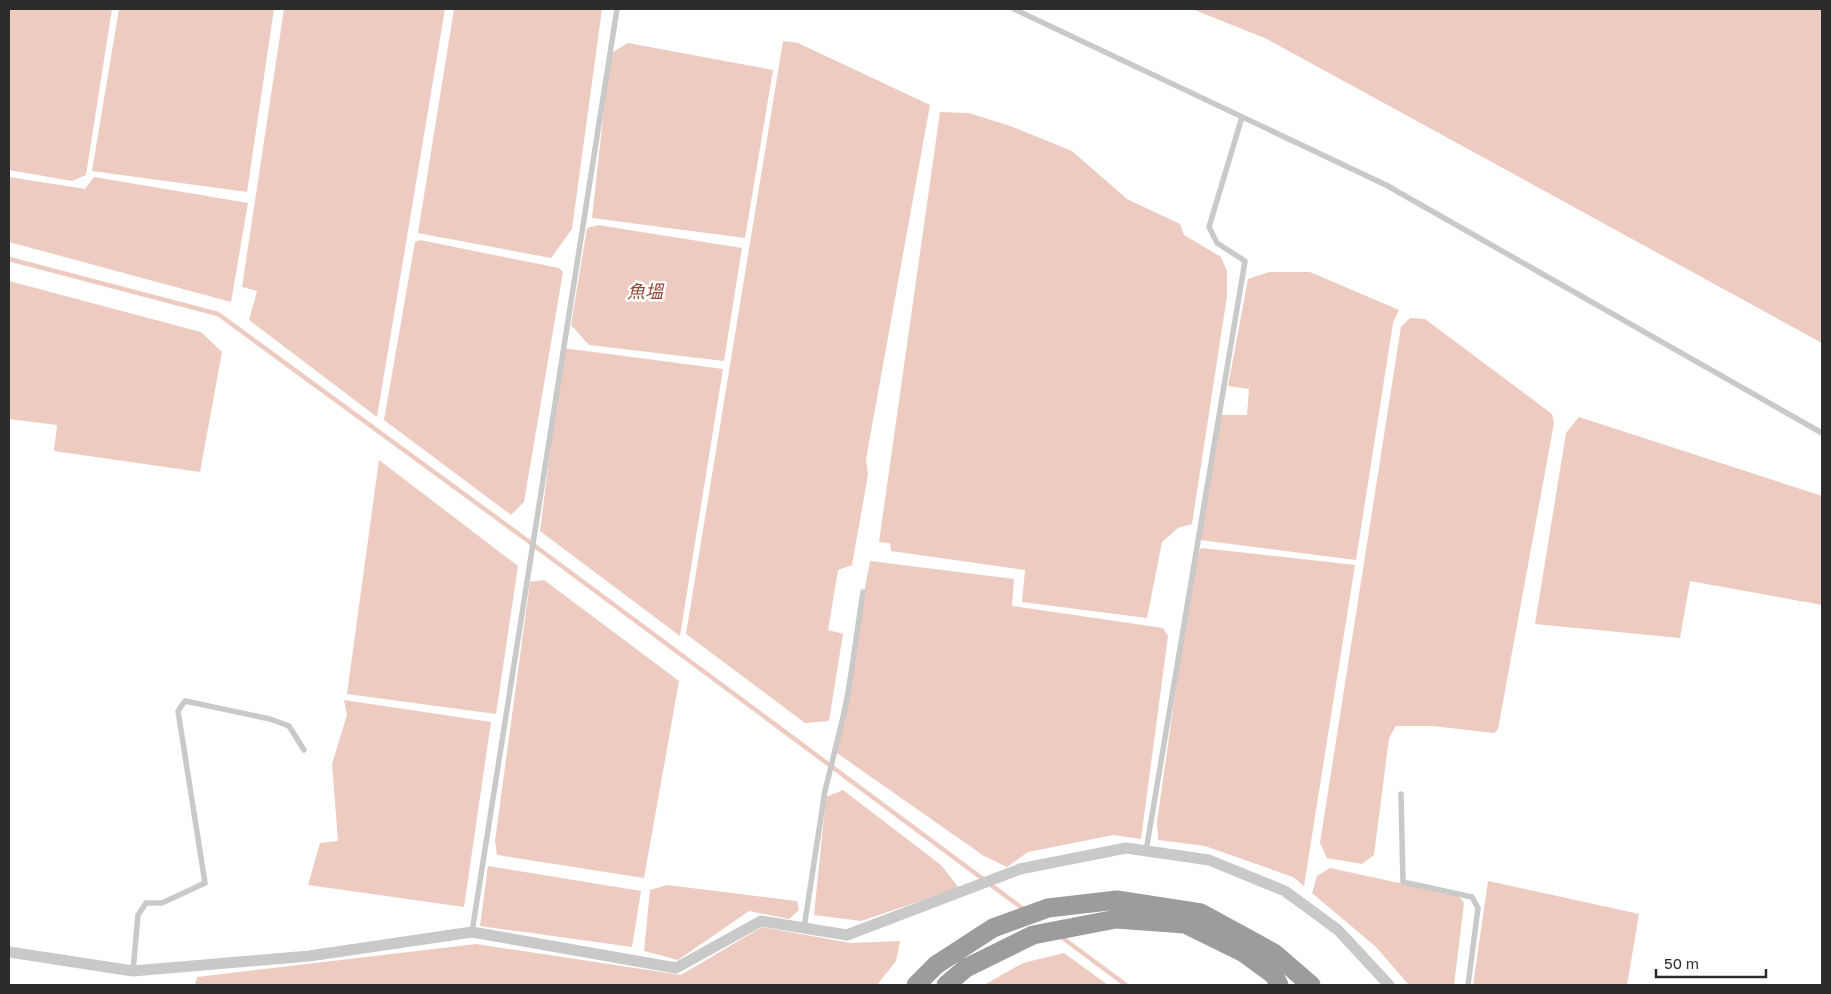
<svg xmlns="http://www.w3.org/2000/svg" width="1831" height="994" viewBox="0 0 1831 994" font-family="'Golos Text','Noto Sans TC',sans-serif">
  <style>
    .water { fill: #edcbc1 }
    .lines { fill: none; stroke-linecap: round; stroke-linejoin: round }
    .stream { stroke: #edcbc1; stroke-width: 4.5 }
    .service { stroke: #c9c9c9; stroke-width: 5.5 }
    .minor { stroke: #c9c9c9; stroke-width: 11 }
    .trunk { stroke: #9c9c9c; stroke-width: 19 }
    .labels { text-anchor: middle; stroke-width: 5; stroke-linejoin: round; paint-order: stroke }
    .water-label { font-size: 18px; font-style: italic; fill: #924935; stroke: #fff }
  </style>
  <rect width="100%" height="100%" fill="#fff"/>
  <path class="water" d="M9,9H112L86,175L72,181L9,170Z
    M119,9H274L247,192L92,171Z
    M284,9H445L377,417L249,320L257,291L242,287Z
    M454,9H602L572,229L551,258L418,233Z
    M1192,9H1822V343L1267,39Z
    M783,41L798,43L930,105L866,459L868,475L852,565L838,570L828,630L843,634L829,721L805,723L686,634Z
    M628,43L773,70L745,238L592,218L610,54Z
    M940,112L969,113L1013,127L1072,151L1127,199L1180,224L1184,235L1221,257L1227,271V296L1192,524L1178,528L1162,542L1147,618L1022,602L1025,570L891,551L890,543L879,542Z
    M9,177L85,189L94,177L248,203L231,302L9,242Z
    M598,225L742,248L724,361L589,345L571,325L587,228Z
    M420,240L559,268L563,272L524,502L511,515L384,420L415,242Z
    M1269,272H1310L1399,310L1393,323L1356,560L1200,540L1221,415H1247L1249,389L1228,386L1248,279Z
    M9,281L201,332L222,352L200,472L54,451L57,425L9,419Z
    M1410,318L1425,319L1552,414L1554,423L1498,729L1494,733L1433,726H1396L1389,738L1374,855L1362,864L1327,858L1320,843L1401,327Z
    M563,348L723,369L680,636L540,531Z
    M1579,417L1822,496V605L1690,581L1680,638L1535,624L1566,433Z
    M379,460L518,566L496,714L347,694Z
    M1201,548L1355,565L1304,886L1293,877L1205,846L1158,840L1157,822L1194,561Z
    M870,561L1014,579L1012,606L1163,628L1168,636L1141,839L1113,835L1028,852L1007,867L984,856L834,751Z
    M544,580L679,681L644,878L497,855L495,841L530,582Z
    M344,700L491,722L464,907L308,885L320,843L338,841L332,764L347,715Z
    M843,790L941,865L959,888L861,921L814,915L826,797Z
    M488,866L641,891L632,947L480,926Z
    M1330,868L1459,896L1464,903L1454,985H1409L1376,947L1312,893L1317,876Z
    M1488,881L1639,914L1627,985H1473Z
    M667,885L797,901L799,910L789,919L749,911L678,960L644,951L650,890Z
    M762,927L850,943L900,941L896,961L877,985H195L197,977L476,944L681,975Z
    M1064,953L1108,985H984L1023,963Z"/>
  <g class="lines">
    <path class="stream" d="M9,259L218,314L520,535L1026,911
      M1060,936L1126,985"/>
    <path class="service" d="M1014,9L1386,185L1822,433
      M1401,794L1403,882L1472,897L1478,908L1468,985
      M1146,851L1245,261L1217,243L1209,227L1242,117
      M804,928L825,791L847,701L863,592
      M472,932L617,9
      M133,971L138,915L146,903H162L205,883L178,711L185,701L270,719L289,726L304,750"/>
    <path class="minor" d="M9,952L133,971L309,956L472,932L676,968L761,921L847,935L1020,869L1126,848L1209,860L1285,891L1338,930L1389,985"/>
    <path class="trunk" d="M916,985L936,965L993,928L1048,908L1117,900L1201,913L1274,953L1311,985
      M946,985L966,968L1033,935L1116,919L1185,924L1244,953L1274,975L1279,985"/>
  </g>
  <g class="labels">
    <g class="water-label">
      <text x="645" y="298">魚塭</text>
    </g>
  </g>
  <rect width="1831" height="994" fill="none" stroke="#2c2c2c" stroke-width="20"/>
  <path d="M1656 969v8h110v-8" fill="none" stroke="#2c2c2c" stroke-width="2.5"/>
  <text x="1664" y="969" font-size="15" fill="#2c2c2c" stroke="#ffffff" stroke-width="4" paint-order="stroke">50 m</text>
</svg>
